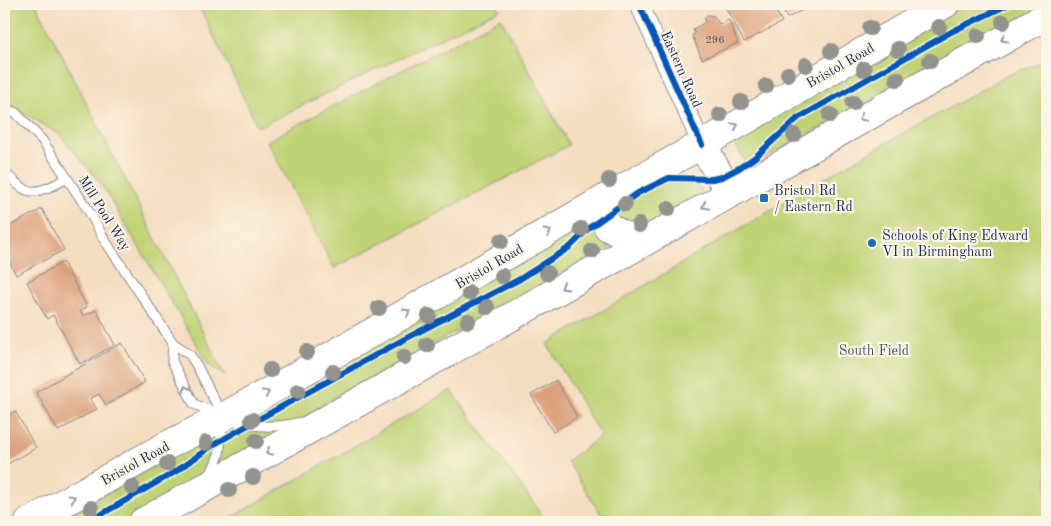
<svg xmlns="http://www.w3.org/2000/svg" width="1051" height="526" viewBox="0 0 1051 526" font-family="'Old Standard TT',serif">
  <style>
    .green { fill: #bfd376; stroke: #6d816a }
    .building { fill: #dba17d }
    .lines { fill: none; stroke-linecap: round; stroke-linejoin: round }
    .service-casing { stroke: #88868e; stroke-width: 11 }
    .minor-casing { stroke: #88868e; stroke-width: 20 }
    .trunk-casing { stroke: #88868e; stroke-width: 30 }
    .service { stroke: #fff; stroke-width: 9 }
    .minor { stroke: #fff; stroke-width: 18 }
    .trunk { stroke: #fff; stroke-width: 28 }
    .cycleway-casing { stroke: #fcf5e5; stroke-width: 9 }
    .cycleway { stroke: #0057b8; stroke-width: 6 }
    .tree { fill: #93938d }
    .oneway { stroke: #8d97ae }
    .poi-dot { fill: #1f6fb2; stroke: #fcf5e5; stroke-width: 2 }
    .labels { text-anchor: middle; stroke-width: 4.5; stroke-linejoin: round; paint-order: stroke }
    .number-label { font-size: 11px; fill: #4b4c66 }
    .street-label { font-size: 14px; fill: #1b2f5e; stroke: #fcf5e5 }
    .poi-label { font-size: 14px; fill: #1b2f5e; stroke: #fcf5e5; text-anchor: start }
    .park-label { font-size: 14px; fill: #445864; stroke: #fcf5e5 }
  </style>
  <rect width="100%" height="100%" fill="#fcf5e5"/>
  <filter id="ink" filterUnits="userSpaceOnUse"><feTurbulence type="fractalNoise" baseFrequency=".02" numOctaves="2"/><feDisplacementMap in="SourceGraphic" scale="10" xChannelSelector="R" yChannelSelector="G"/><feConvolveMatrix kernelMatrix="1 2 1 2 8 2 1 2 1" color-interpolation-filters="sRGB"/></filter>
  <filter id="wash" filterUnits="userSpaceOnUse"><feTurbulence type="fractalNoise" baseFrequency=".0096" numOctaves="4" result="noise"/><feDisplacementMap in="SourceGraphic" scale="20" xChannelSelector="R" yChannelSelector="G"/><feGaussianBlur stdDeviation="1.12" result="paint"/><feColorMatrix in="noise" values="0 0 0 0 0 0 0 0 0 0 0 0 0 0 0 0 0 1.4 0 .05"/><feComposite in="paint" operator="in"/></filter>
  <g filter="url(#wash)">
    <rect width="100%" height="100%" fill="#f4dcbf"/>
    <path class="green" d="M4,4H36L37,6L225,376L209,365L100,182L60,135L4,101Z
      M198,4H497L500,9L258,127Z
      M966,4H1047L1036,11L751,165L745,161L736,146L751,129Z
      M501,18L569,145L334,268L267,141Z
      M1047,60V522H606L567,461L601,436L547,344L845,166L1008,75Z
      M669,178L691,182L701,189V197L419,352L334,397L291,427L178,494L127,522H55Z
      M451,390L547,522H224Z"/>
    <g id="blocks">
      <path class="building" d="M728,4H772L782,22L744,42L725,6Z
        M779,4H814L787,18Z
        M707,15L714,16L719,24L729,20L738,43L702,59L692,35L695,34L693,29L704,23L705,18Z
        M42,209L64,250L16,275L4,251V229Z
        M63,262L87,307L80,311L83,316L96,310L115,345L80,364L53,315L47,319L27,282Z
        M122,343L145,382L106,405L99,394L90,399L97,409L58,431L36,392Z
        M556,380L577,417L553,432L531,395Z
        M15,411L36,448L4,466V417Z"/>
    </g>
  </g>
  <g filter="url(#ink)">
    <use href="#blocks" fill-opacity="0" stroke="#88868e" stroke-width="1"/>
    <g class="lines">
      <g class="service-casing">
        <path id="service" d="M4,111L15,112L42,140L90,213L104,239L173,343
          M4,174C11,177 16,184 23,188C34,197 57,184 67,178
          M230,419C251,428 278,428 300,422
          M210,476L219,455L223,417L197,366L190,355L173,343L172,361L194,404L218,414"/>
      </g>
      <g class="minor-casing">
        <path id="minor" d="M639,4L702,145"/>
      </g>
      <g class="trunk-casing">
        <path id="trunk" d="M702,145L730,193
          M597,204L608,227L640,244
          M29,522L162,448L223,417L268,392L636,181L744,121L945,4
          M143,522L477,336L1035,22L1047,17"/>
      </g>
      <use href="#service" class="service"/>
      <use href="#minor" class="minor"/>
      <use href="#trunk" class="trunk"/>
      <g class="cycleway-casing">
        <path id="cycleway" d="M639,4L702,145
          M88,522L175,472L213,445L259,419L403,340L520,279L570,247L589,228L638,193L669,178L712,179L722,177L739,168L754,158L798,118L953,31L1009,4"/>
      </g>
      <use href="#cycleway" class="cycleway"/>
    </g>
    <g class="tree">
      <circle cx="1003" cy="22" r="8"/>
      <circle cx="939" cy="27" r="8"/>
      <circle cx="870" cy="28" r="8"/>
      <circle cx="978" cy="36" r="8"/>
      <circle cx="898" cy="49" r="8"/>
      <circle cx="831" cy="51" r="8"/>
      <circle cx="930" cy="61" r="8"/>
      <circle cx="806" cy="65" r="8"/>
      <circle cx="864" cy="69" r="8"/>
      <circle cx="788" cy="74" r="8"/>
      <circle cx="897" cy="79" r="8"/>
      <circle cx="766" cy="86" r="8"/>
      <circle cx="741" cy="102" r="8"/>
      <circle cx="853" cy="103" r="8"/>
      <circle cx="720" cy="115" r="8"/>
      <circle cx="830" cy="115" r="8"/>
      <circle cx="794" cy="135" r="8"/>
      <circle cx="609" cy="180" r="8"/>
      <circle cx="625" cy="204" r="8"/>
      <circle cx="668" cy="209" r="8"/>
      <circle cx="639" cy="225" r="8"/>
      <circle cx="581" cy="229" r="8"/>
      <circle cx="501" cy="241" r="8"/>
      <circle cx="592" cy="251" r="8"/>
      <circle cx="547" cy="273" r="8"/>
      <circle cx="502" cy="276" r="8"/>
      <circle cx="469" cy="293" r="8"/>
      <circle cx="487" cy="307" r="8"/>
      <circle cx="379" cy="308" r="8"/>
      <circle cx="429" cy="316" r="8"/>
      <circle cx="468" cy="321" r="8"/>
      <circle cx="427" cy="345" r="8"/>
      <circle cx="307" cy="352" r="8"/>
      <circle cx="404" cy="357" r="8"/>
      <circle cx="270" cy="370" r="8"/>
      <circle cx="333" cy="372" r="8"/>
      <circle cx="298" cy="391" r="8"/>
      <circle cx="252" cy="420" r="8"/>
      <circle cx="256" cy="441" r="8"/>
      <circle cx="206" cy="443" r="8"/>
      <circle cx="167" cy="464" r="8"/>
      <circle cx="253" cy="477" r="8"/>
      <circle cx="132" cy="487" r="8"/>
      <circle cx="229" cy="490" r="8"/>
      <circle cx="91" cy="508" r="8"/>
    </g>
    <defs><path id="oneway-chevron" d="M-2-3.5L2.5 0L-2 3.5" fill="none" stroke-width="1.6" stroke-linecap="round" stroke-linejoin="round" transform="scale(1.25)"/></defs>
    <g class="oneway">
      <use href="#oneway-chevron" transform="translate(1004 39) rotate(151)"/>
      <use href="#oneway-chevron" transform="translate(862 118) rotate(151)"/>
      <use href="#oneway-chevron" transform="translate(735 126) rotate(-29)"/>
      <use href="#oneway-chevron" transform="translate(705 206) rotate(151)"/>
      <use href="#oneway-chevron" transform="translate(548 232) rotate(-30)"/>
      <use href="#oneway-chevron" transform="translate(564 287) rotate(150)"/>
      <use href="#oneway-chevron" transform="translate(407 312) rotate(-30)"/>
      <use href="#oneway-chevron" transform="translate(186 389) rotate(-117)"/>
      <use href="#oneway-chevron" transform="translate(266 393) rotate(-29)"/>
      <use href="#oneway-chevron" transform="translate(269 452) rotate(151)"/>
      <use href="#oneway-chevron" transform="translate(72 498) rotate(-29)"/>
    </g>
  </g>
  <g class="poi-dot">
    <rect x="759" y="193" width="10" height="10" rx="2.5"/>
    <circle cx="872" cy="243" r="5"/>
  </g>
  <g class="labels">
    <g class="number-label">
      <text x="715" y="43">296</text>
    </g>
    <g class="street-label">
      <text transform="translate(840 65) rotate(-30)" y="5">Bristol Road</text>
      <text transform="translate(682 69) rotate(66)" y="5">Eastern Road</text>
      <text transform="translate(105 213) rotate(58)" y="5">Mill Pool Way</text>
      <text transform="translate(489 266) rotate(-30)" y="5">Bristol Road</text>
      <text transform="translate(135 463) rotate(-29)" y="5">Bristol Road</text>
    </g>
    <g class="poi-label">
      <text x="774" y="195">Bristol Rd<tspan x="774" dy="16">/ Eastern Rd</tspan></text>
      <text x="882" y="240">Schools of King Edward<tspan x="882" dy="16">VI in Birmingham</tspan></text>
    </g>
    <g class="park-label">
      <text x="874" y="355">South Field</text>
    </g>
  </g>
  <rect width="1051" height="526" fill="none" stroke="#fcf5e5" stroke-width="20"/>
</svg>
